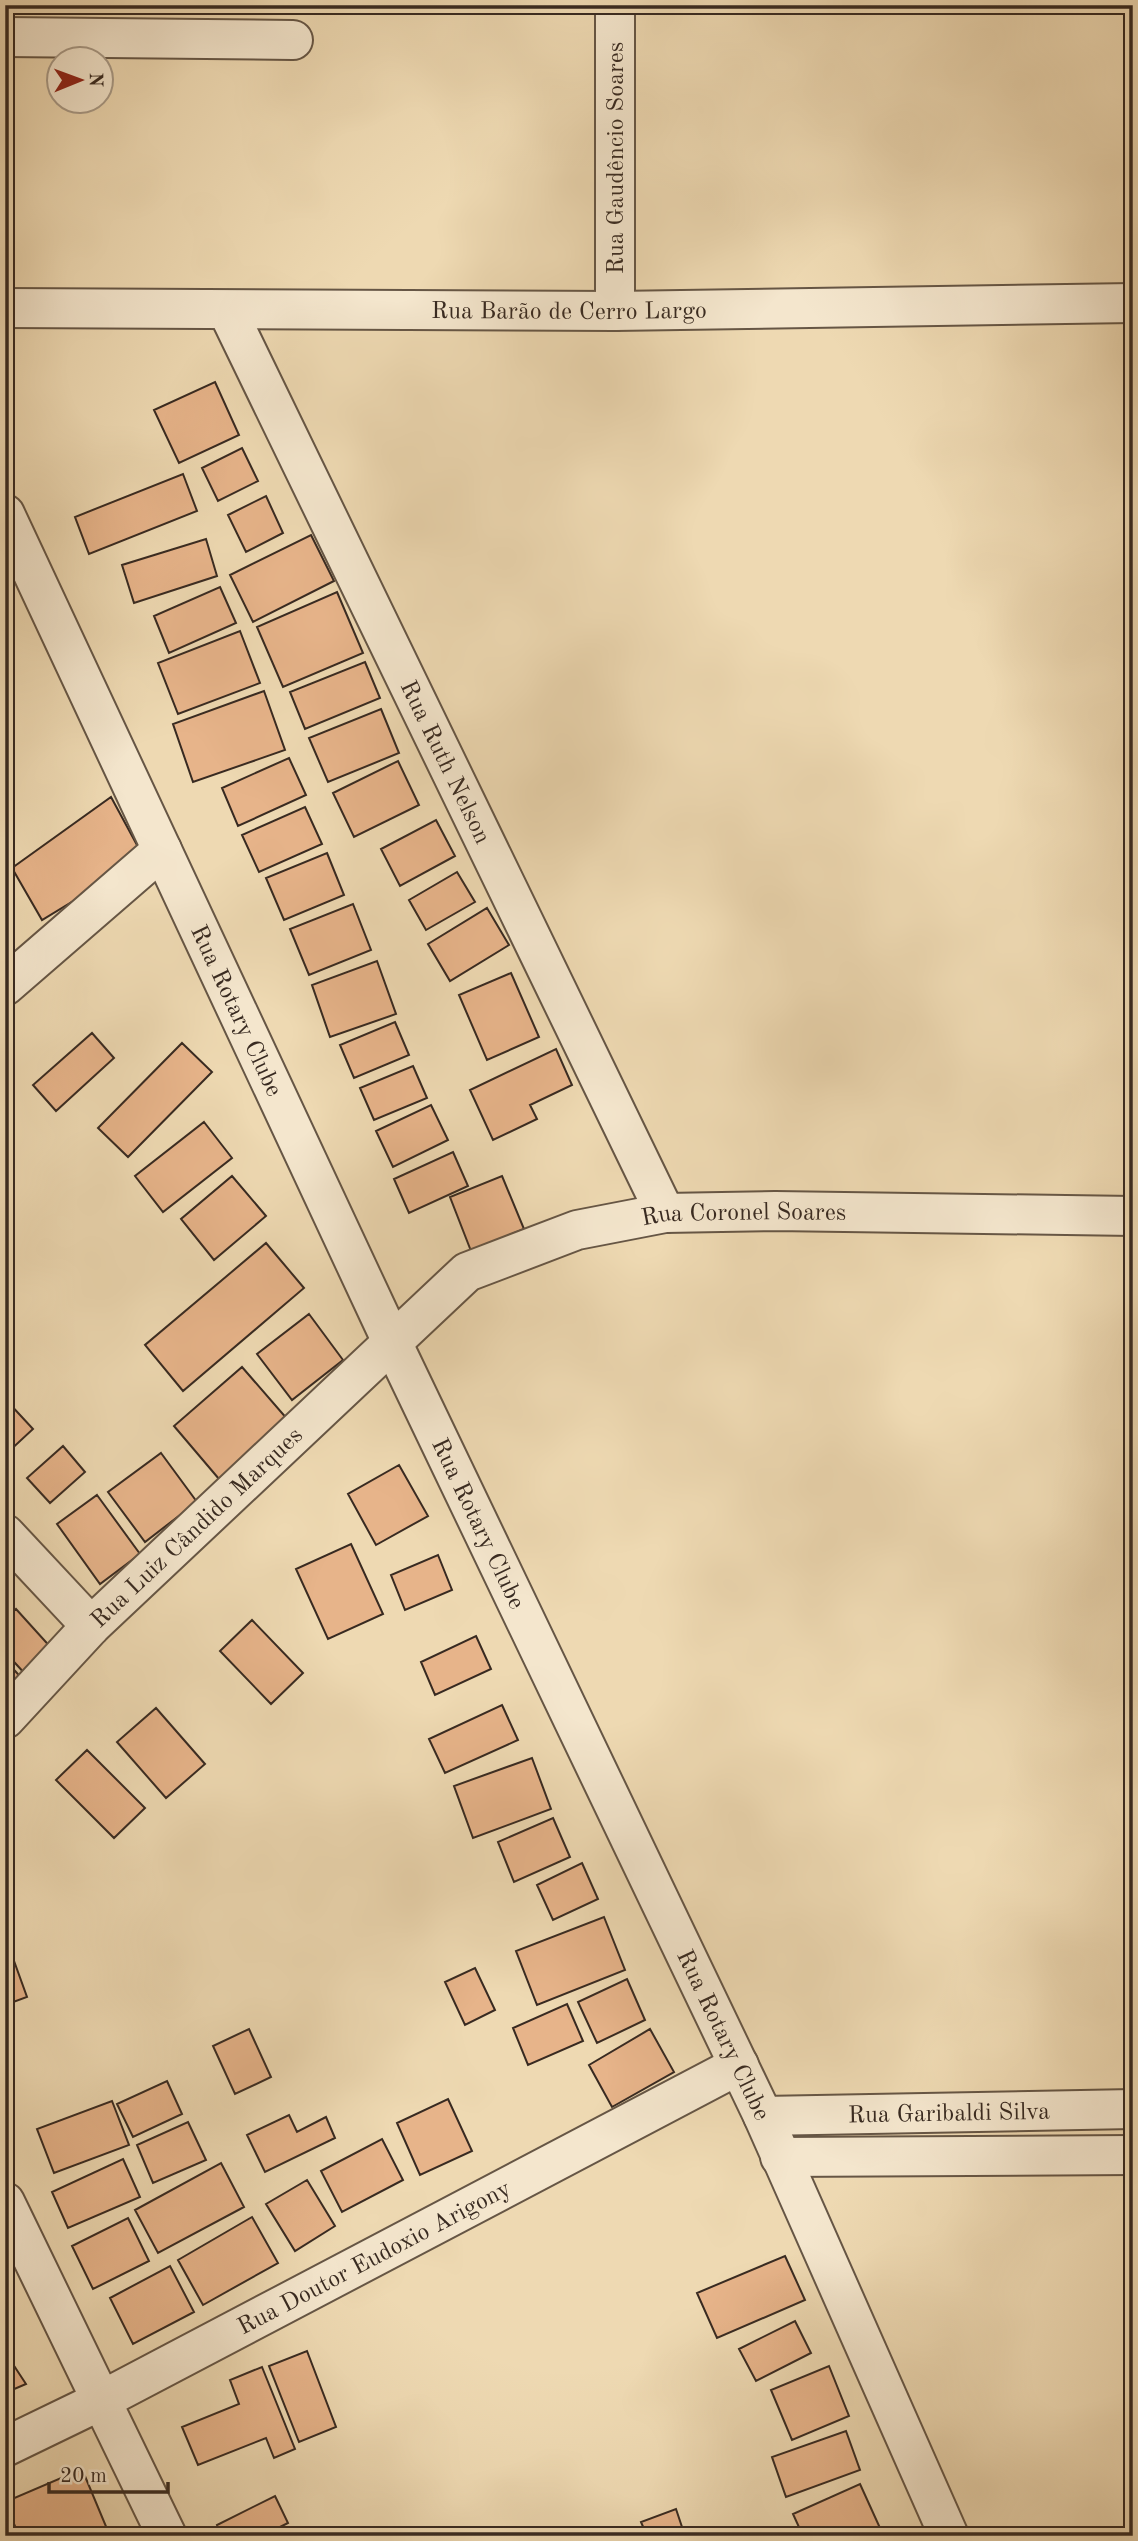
<svg xmlns="http://www.w3.org/2000/svg" width="1138" height="2541" viewBox="0 0 1138 2541" font-family="'Old Standard TT',serif">
  <style>
    .building { fill: #e7b48a; stroke: #382a21; stroke-width: 2 }
    .lines { fill: none; stroke-linecap: round; stroke-linejoin: round }
    .minor-casing { stroke: #665645; stroke-width: 42 }
    .minor { stroke: #f4e6cd; stroke-width: 38 }
    .labels { text-anchor: middle; stroke-width: 7; stroke-linejoin: round; paint-order: stroke }
    .street-label { font-size: 24px; fill: #382a21; stroke: #f4e6cd }
  </style>
  <rect width="100%" height="100%" fill="#eed9b2"/>
  <filter id="stains"><feTurbulence type="fractalNoise" baseFrequency=".00286" numOctaves="4"/><feColorMatrix values="0 0 0 0 .2 0 0 0 0 .09 0 0 0 0 .02 0 0 0 .5 -.17"/></filter>
  <radialGradient id="worn" r=".72"><stop offset=".6" stop-color="#630" stop-opacity="0"/><stop offset="1" stop-color="#630" stop-opacity=".3"/></radialGradient>
  <path class="building" d="M215,382L239,435L179,463L154,410Z
    M242,448L258,481L218,501L202,468Z
    M183,474L197,511L89,554L75,517Z
    M266,496L283,533L246,552L228,515Z
    M311,535L334,581L253,622L230,575Z
    M206,539L217,576L134,603L122,565Z
    M220,587L236,623L169,653L154,616Z
    M337,592L363,653L283,687L257,627Z
    M240,631L260,683L178,714L158,663Z
    M365,662L380,698L305,729L290,692Z
    M264,691L285,750L193,782L173,724Z
    M381,709L399,753L328,782L309,738Z
    M289,758L306,795L238,826L222,788Z
    M398,761L419,805L354,837L333,793Z
    M111,797L144,858L42,920L12,868Z
    M305,807L322,844L259,872L242,835Z
    M436,820L455,856L400,886L381,849Z
    M327,853L344,895L284,920L266,878Z
    M457,872L475,902L426,930L409,900Z
    M353,904L371,950L309,975L290,929Z
    M487,908L509,945L450,981L428,944Z
    M377,961L396,1014L330,1037L312,985Z
    M511,973L539,1037L487,1060L459,995Z
    M395,1022L409,1055L354,1078L340,1045Z
    M92,1033L114,1058L56,1111L33,1085Z
    M182,1043L212,1072L128,1157L98,1128Z
    M556,1049L572,1085L530,1105L537,1119L493,1140L470,1090Z
    M413,1066L427,1098L374,1120L360,1088Z
    M431,1105L448,1140L393,1167L376,1131Z
    M204,1122L232,1158L163,1212L135,1176Z
    M453,1152L468,1186L409,1213L394,1179Z
    M232,1176L266,1216L214,1260L181,1219Z
    M502,1176L524,1229L471,1251L450,1197Z
    M266,1243L304,1288L183,1391L145,1345Z
    M309,1314L343,1360L292,1400L257,1354Z
    M242,1367L288,1420L219,1479L174,1426Z
    M8,1402L33,1429L5,1455V1405Z
    M63,1446L85,1472L50,1503L27,1478Z
    M161,1453L197,1502L145,1542L108,1492Z
    M399,1465L428,1516L376,1545L348,1494Z
    M97,1495L140,1554L100,1584L57,1524Z
    M351,1544L383,1614L328,1639L296,1569Z
    M438,1555L452,1590L405,1610L391,1575Z
    M16,1609L54,1651L27,1676L5,1652V1619Z
    M252,1620L303,1673L271,1704L220,1651Z
    M476,1636L491,1669L435,1695L421,1662Z
    M5,1660L28,1685L5,1706Z
    M502,1705L518,1740L445,1773L429,1739Z
    M156,1708L205,1764L166,1798L117,1742Z
    M87,1750L145,1808L114,1838L56,1780Z
    M532,1758L551,1809L473,1838L454,1786Z
    M553,1818L570,1857L514,1882L498,1842Z
    M582,1863L598,1899L553,1920L537,1885Z
    M604,1917L625,1970L537,2005L516,1951Z
    M5,1936L27,1997L5,2005Z
    M475,1968L495,2010L465,2025L445,1982Z
    M627,1979L645,2020L597,2043L578,2002Z
    M567,2004L583,2041L528,2065L513,2028Z
    M249,2029L271,2077L235,2094L213,2046Z
    M650,2029L674,2072L612,2107L589,2065Z
    M167,2081L182,2114L133,2137L117,2104Z
    M448,2099L472,2151L420,2175L397,2123Z
    M112,2101L129,2145L54,2173L37,2129Z
    M289,2115L297,2132L326,2117L335,2138L265,2172L247,2135Z
    M188,2122L206,2160L153,2183L137,2145Z
    M382,2139L403,2180L342,2212L321,2171Z
    M123,2159L140,2197L68,2228L52,2192Z
    M221,2163L244,2207L158,2253L135,2210Z
    M307,2180L335,2226L295,2251L266,2204Z
    M252,2217L278,2263L203,2305L178,2260Z
    M128,2218L149,2261L93,2289L72,2246Z
    M785,2256L805,2300L717,2338L697,2293Z
    M170,2266L194,2312L133,2344L110,2298Z
    M795,2321L811,2353L756,2381L739,2349Z
    M307,2351L336,2427L299,2442L269,2366Z
    M5,2352L26,2384L5,2393Z
    M829,2366L849,2416L792,2440L771,2390Z
    M262,2367L295,2449L274,2458L266,2438L198,2465L182,2427L239,2404L230,2380Z
    M846,2431L860,2470L786,2497L772,2457Z
    M82,2469L110,2536H19L5,2502Z
    M860,2484L880,2528L861,2536H803L793,2514Z
    M275,2496L288,2523L262,2536H222L217,2525Z
    M676,2509L685,2536H647L641,2522Z"/>
  <g class="lines">
    <g class="minor-casing">
      <g id="minor">
        <path d="M615,5V311"/>
        <path d="M5,37L293,40"/>
        <path id="s1" d="M5,308L615,311L1133,303"/>
        <path id="s2" d="M227,310L665,1213"/>
        <path id="s3" d="M5,514L392,1342L763,2116L949,2536"/>
        <path d="M5,986L162,850"/>
        <path d="M5,1534L91,1626"/>
        <path id="s4" d="M5,1719L91,1626L467,1272L577,1230L665,1213L775,1211L1133,1216"/>
        <path id="s5" d="M763,2116L1133,2109"/>
        <path d="M780,2157L1133,2155"/>
        <path d="M5,2202L167,2536"/>
        <path id="s6" d="M5,2447L102,2400L739,2065"/>
      </g>
    </g>
    <use href="#minor" class="minor"/>
  </g>
  <g class="labels">
    <g class="street-label">
      <text transform="translate(615 158) rotate(-90)" y="8">Rua Gaudêncio Soares</text>
      <text dy="8" stroke="none"><textPath href="#s1" startOffset="564">Rua Barão de Cerro Largo</textPath></text>
      <text dy="8" stroke="none"><textPath href="#s2" startOffset="502">Rua Ruth Nelson</textPath></text>
      <text dy="8" stroke="none"><textPath href="#s3" startOffset="548">Rua Rotary Clube</textPath></text>
      <text dy="8" stroke="none"><textPath href="#s4" startOffset="929">Rua Coronel Soares</textPath></text>
      <text dy="8" stroke="none"><textPath href="#s3" startOffset="1115">Rua Rotary Clube</textPath></text>
      <text dy="8" stroke="none"><textPath href="#s4" startOffset="271">Rua Luiz Cândido Marques</textPath></text>
      <text dy="8" stroke="none"><textPath href="#s3" startOffset="1682">Rua Rotary Clube</textPath></text>
      <text dy="8" stroke="none"><textPath href="#s5" startOffset="186">Rua Garibaldi Silva</textPath></text>
      <text dy="8" stroke="none"><textPath href="#s6" startOffset="415">Rua Doutor Eudoxio Arigony</textPath></text>
    </g>
  </g>
  <rect width="1138" height="2541" fill="none" stroke="#eed9b2" stroke-width="28"/>
  <rect x="7" y="7" width="1124" height="2527" fill="none" stroke="#382a21" stroke-width="3.5"/>
  <rect x="14" y="14" width="1110" height="2513" fill="none" stroke="#382a21" stroke-width="2"/>
  <g transform="translate(80 80) rotate(89)"><circle r="33" fill="#f4e6cd" stroke="#a99b88" stroke-width="2"/>
  <path d="M0-5L12 26L0 18L-12 26Z" fill="#8f2418"/>
  <text y="-10" font-size="19" font-weight="bold" text-anchor="middle" fill="#382a21">N</text>
  </g>
  <path d="M49 2482v10h119v-10" fill="none" stroke="#382a21" stroke-width="3.5"/>
  <text x="60" y="2482" font-size="21" fill="#382a21" stroke="#f4e6cd" stroke-width="5" paint-order="stroke">20 m</text>
  <rect width="100%" height="100%" filter="url(#stains)"/>
  <rect width="100%" height="100%" fill="url(#worn)"/>
</svg>
